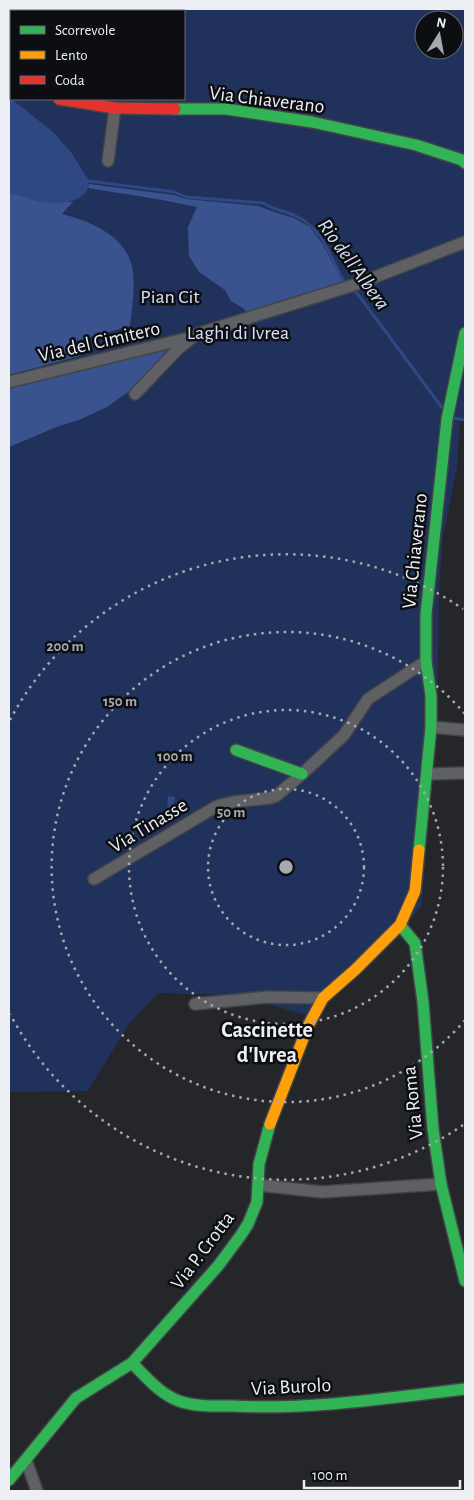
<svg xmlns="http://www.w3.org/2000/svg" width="474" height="1500" viewBox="0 0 474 1500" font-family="'Alegreya Sans',sans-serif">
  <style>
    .green { fill: #20315b; fill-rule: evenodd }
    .forest { fill: #3a538e }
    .water { fill: #2f4884 }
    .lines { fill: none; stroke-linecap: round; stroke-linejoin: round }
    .stream { stroke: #2f4884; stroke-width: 3 }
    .street-casing { stroke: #424448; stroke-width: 14 }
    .fast-casing { stroke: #424448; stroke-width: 14 }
    .slow-casing { stroke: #424448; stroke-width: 14 }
    .jam-casing { stroke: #424448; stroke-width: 14 }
    .street { stroke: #5f6063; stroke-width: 11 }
    .fast { stroke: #30b455; stroke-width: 11 }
    .slow { stroke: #ff9f0a; stroke-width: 11 }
    .jam { stroke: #e5322d; stroke-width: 11 }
    .ring { fill: none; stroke: #a6a9ad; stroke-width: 2.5; stroke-dasharray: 2.5 5 }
    .labels { text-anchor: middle; stroke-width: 5; stroke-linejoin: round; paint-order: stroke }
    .street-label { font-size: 20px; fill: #eceff4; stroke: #0c0e12 }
    .park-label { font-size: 20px; fill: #d6e0f3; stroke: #0c0e12 }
    .water-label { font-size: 21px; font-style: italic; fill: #d9e3f7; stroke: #0c0e12 }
    .quarter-label { font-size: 22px; font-weight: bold; fill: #eceff4; stroke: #0c0e12 }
    .centre { fill: #a6a9ad; stroke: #0c0e12; stroke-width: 2.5 }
    .ring-label { font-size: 15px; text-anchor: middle; font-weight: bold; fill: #a6a9ad; stroke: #0c0e12; stroke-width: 5; stroke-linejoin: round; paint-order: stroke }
  </style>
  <rect width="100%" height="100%" fill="#24262a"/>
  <path class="green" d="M9,9H465V421H460L457,468L443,537L439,592L437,728L426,837L422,906L371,960L313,1017L235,995L158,993L129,1024L88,1091L9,1092ZM11,11H184V99H11ZM424,20H454V50H424Z"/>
  <path class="forest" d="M89,184L174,195L186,199L259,206L271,211L294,218L310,227L322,243L344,284L249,316L243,308L231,301L225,290L199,272L189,256L188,227L197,207C161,199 125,194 88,188Z
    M9,193L63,202H73L62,214C92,222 128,236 133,272C135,290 132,308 130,326L76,341L79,356L9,375Z
    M178,344L131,390L107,407L79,420L59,426L9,447V386Z"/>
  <path class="water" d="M9,97L53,132L71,152L89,181C89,202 63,204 48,203C35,202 22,195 9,193Z
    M168,796L175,797L173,813L167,812Z"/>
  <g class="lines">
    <path class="stream" d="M89,181L175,192L186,197L263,203C274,210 285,211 296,216C326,230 330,260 346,285
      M351,289L357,293L443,409
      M453,418L465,420"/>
    <g class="street-casing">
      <path id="street" d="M108,161L115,108
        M9,382L188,338
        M135,394L179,348L197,334L357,284L465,242
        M431,727L465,730
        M427,774L465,773
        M94,879L217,806L233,802L270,798L276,796L302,774L344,735L368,699L426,661
        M195,1004L268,997L323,998
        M258,1185L322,1192L441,1184
        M26,1460L37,1491"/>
    </g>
    <g class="fast-casing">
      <path id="fast" d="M175,109H226L312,122L416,145L462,160L465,163
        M236,750L302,774
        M419,850L431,727V696L426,661V614L447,419L465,333
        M400,925L415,943L423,1002L433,1129L441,1184L465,1281
        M132,1363C146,1377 160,1394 179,1401C196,1407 215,1406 232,1406C310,1410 388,1398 465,1389
        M9,1480L76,1398L132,1363L218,1266L241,1235L248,1224L257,1202L259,1164L270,1124"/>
    </g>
    <g class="slow-casing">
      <path id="slow" d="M9,69L11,71
        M270,1124L308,1026L323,998L356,969L400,925L415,891L419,850"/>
    </g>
    <g class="jam-casing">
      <path id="jam" d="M59,99L115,108L175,109"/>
    </g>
    <use href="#street" class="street"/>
    <use href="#fast" class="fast"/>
    <use href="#slow" class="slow"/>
    <use href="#jam" class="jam"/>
  </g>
  <g class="ring">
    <circle cx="286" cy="867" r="78"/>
    <circle cx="286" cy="867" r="157"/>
    <path d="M465 1020A235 235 0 1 1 465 714"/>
    <path d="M463 1125A313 313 0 0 1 10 1014M10 720A313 313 0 0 1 463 609"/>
  </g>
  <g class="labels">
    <g class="street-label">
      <text transform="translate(267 99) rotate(7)" y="7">Via Chiaverano</text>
      <text transform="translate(99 341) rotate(-13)" y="7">Via del Cimitero</text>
      <text transform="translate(414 551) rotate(-84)" y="7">Via Chiaverano</text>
      <text transform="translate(148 825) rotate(-31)" y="7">Via Tinasse</text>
      <text transform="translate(412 1103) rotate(-96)" y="7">Via Roma</text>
      <text transform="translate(202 1250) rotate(-53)" y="7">Via P. Crotta</text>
      <text transform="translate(291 1386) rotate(-3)" y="7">Via Burolo</text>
    </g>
    <g class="park-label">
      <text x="170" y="303">Pian Cit</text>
      <text x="238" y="339">Laghi di Ivrea</text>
    </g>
    <g class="water-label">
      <text transform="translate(354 264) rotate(54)" y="7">Rio dell'Albera</text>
    </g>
    <g class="quarter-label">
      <text x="267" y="1037">Cascinette<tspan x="267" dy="25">d'Ivrea</tspan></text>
    </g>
  </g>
  <circle cx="286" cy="867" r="8" class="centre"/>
  <g class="ring-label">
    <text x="65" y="651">200 m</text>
    <text x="120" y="706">150 m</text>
    <text x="175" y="761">100 m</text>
    <text x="231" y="817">50 m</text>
  </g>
  <rect width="474" height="1500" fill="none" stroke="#eceff4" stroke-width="20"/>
  <rect x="10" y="10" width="175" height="90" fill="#0c0e12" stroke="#66686c"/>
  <rect x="20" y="26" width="25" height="8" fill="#30b455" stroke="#66686c"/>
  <text x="55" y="35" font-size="15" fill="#eceff4">Scorrevole</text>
  <rect x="20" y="51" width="25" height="8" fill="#ff9f0a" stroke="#66686c"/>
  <text x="55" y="60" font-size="15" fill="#eceff4">Lento</text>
  <rect x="20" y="76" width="25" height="8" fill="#e5322d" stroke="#66686c"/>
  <text x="55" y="85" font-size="15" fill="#eceff4">Coda</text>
  <g transform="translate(439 35) rotate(11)"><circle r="24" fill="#0c0e12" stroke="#66686c"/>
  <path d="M0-4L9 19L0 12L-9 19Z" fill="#a6a9ad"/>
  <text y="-8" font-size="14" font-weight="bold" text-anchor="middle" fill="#eceff4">N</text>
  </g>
  <path d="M304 1480v8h156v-8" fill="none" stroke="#eceff4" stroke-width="2.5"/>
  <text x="312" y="1480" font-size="15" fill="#eceff4" stroke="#0c0e12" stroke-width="4" paint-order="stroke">100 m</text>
</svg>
